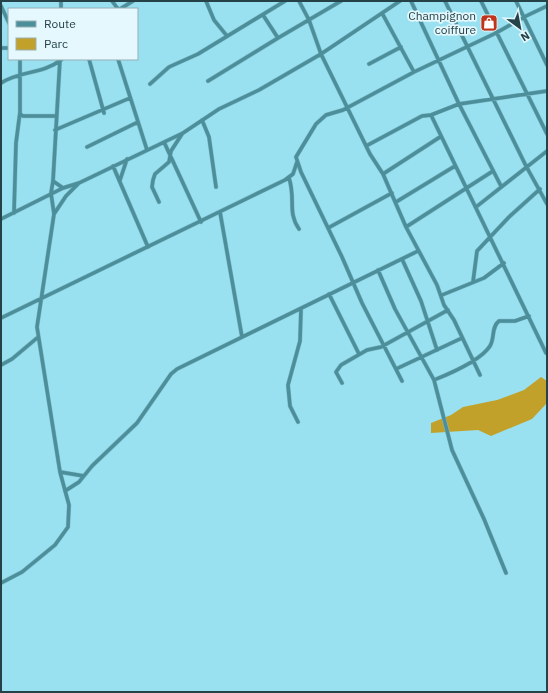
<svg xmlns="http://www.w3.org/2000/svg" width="548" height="693" viewBox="0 0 548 693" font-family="'IBM Plex Sans',sans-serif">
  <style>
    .green { fill: #c2a12b }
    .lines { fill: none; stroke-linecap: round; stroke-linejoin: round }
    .minor-casing { stroke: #7fbecb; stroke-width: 4.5 }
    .minor { stroke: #4d8e9b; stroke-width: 3.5 }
    .labels { text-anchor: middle; stroke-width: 3.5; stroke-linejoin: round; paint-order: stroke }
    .poi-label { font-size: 12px; fill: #254248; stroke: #e4f8fd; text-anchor: end }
  </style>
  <rect width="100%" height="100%" fill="#99e1f0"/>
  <path class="green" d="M541,377L547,381V403L532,419L491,436L478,430L431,433V423L451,415L463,407L497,400L524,390Z"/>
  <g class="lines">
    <g class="minor-casing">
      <path id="minor" d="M112,1L118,9
        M206,1L214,20L227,36
        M299,1L309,20L321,54L370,154L383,174L406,227L493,171
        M411,1L459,104L547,91
        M445,1L526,166L547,204
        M481,1L547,134
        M516,1L547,65
        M1,6L9,23
        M61,9V1
        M120,9L133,1
        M382,13L414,72
        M263,15L278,38L341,1
        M1,48H9
        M20,59V114L23,116H56
        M89,59L104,113
        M118,59L147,150
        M369,64L401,47
        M208,81L278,38
        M1,83C21,70 41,75 61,60
        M150,84L169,67L198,54L285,1
        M431,115L459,104L501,186
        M202,120L209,137L216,187
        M55,130L130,98
        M164,142L201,222
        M366,146L422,116L431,115L546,353
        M87,147L138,122
        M113,166L148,247
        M383,174L440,137
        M289,178C296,199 287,212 299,229
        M120,180L127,159
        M53,181L63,188
        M159,202L152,187L153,180L155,174L169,162L171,151L182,134
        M396,202L455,166
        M476,207L547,151
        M220,212L242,337
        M14,213L16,143L20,112
        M54,214L51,193L53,181L60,59
        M1,219L63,188L79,183L183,133L219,109L259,90L321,54L400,1
        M406,227L437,285L444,305L454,320L480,375
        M328,228L392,193
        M402,259L421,301L437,350
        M378,270L395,309L434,380L452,450L484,519L506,573
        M473,282L477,251L509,217L540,189
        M329,294L359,354
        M442,295L484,278L504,263
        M1,318L285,180L293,174L297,162
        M1,365L12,359L37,338
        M396,369L462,338
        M434,380C449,374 481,360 490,346C495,338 491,327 499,321H515L529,316
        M402,381L362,303L342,257L301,172L296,157L316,124L326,115L343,110L414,72L496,33L524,17L547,6
        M342,383L336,372L341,365L367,350L381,347L448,310
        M298,422L290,406L288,385L300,341L301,309
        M60,472L84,476
        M65,491L79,482L92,466L137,423L171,374L177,369L418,251
        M1,583L22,572L55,545L68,527L69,505L60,472L37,327L54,214L66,196L78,184"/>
    </g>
    <use href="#minor" class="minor"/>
  </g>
  <defs>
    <g id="shop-square" transform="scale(0.9)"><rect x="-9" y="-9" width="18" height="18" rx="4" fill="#bf341b" stroke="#e4f8fd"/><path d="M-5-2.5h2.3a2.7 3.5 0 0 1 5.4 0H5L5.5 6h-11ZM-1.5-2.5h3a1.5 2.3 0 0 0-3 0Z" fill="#fff"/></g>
  </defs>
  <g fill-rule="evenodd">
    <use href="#shop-square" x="489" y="23"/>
  </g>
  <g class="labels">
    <g class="poi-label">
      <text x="476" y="20">Champignon<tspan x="476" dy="14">coiffure</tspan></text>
    </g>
  </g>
  <rect width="548" height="693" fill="none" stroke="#254248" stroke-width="4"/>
  <rect x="8" y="8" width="130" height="52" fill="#e4f8fd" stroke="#98afb5"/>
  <rect x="16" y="21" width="20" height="6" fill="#4d8e9b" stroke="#98afb5"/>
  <text x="44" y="28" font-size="12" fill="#254248">Route</text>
  <rect x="16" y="38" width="20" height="12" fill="#c2a12b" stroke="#98afb5"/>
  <text x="44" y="48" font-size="12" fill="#254248">Parc</text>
  <g transform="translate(520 28) rotate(148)" stroke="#e4f8fd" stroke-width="3" paint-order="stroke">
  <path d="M0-3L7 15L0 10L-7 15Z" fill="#254248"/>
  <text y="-6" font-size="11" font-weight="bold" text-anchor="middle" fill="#254248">N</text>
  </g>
</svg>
